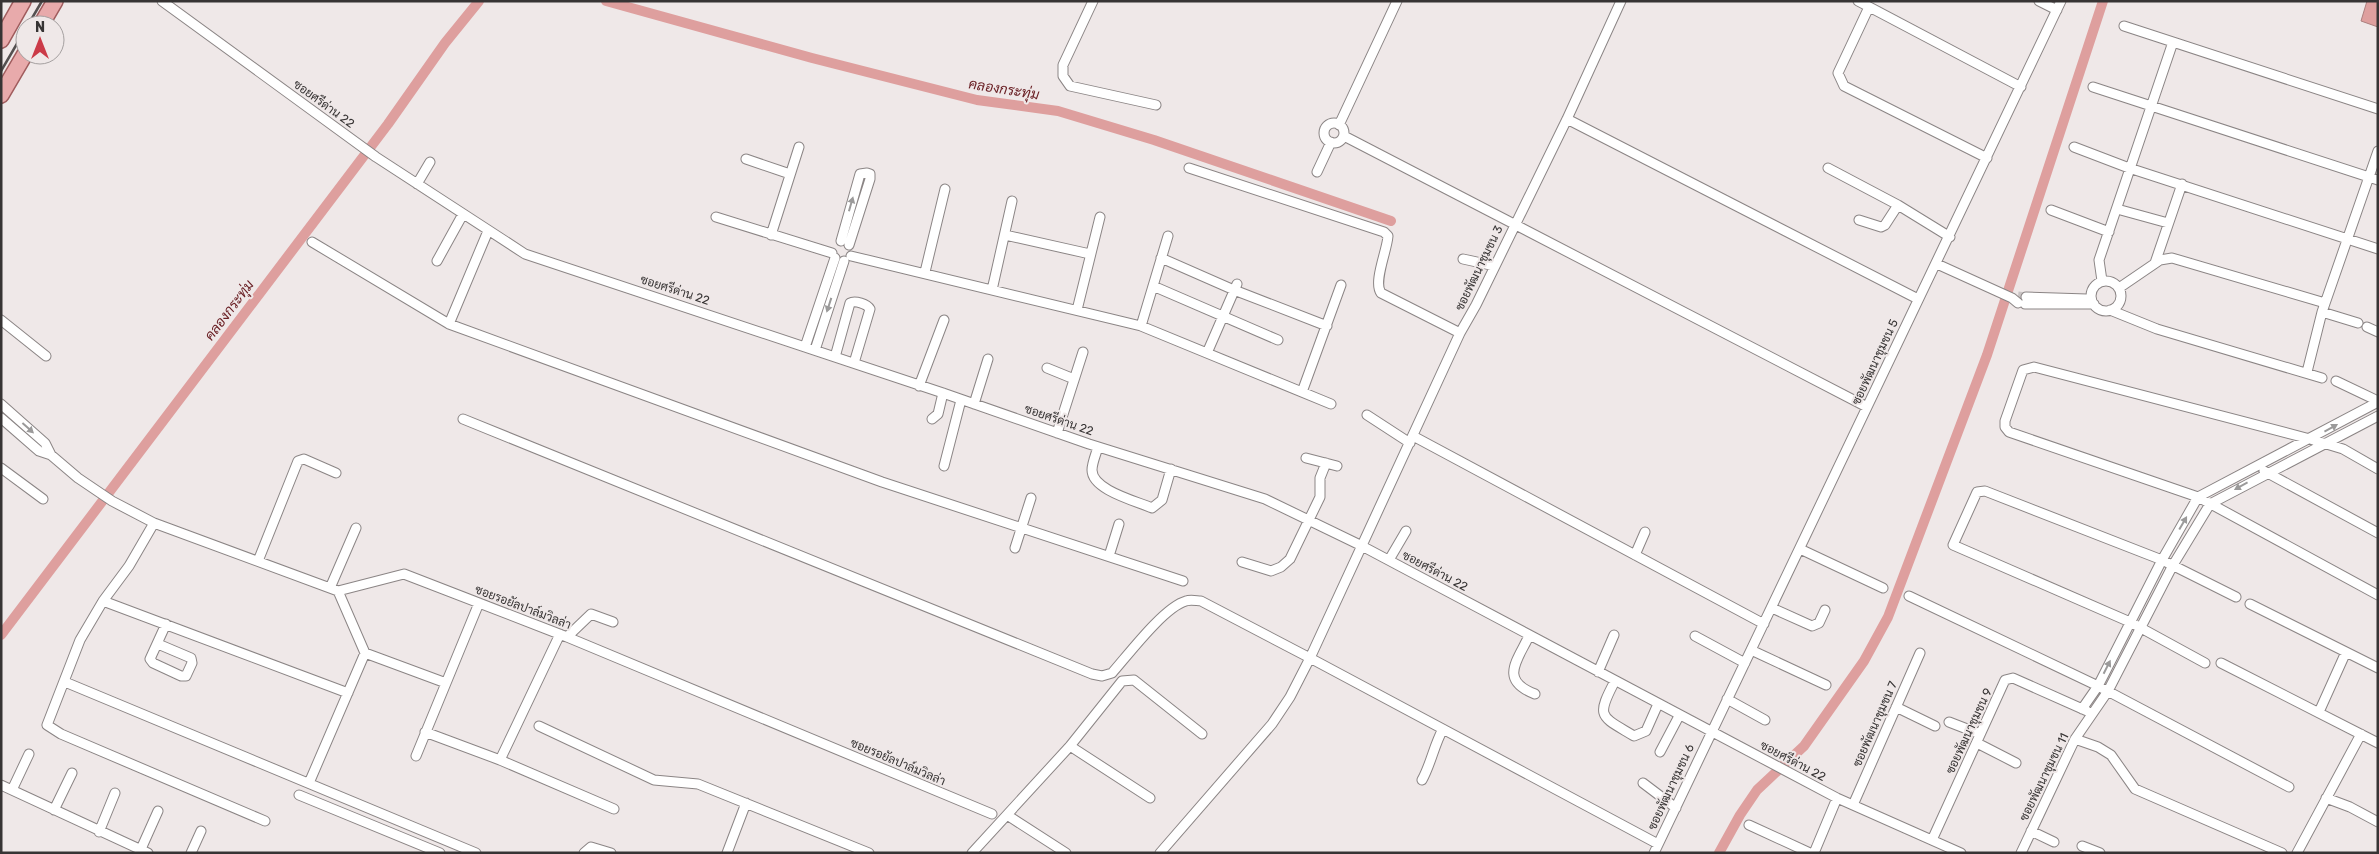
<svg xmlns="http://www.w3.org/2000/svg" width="2379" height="854" viewBox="0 0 2379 854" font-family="Rubik,Sarabun,sans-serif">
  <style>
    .water { fill: #de9f9e; stroke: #ac7f7e }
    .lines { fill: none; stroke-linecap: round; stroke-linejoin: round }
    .canal { stroke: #de9f9e; stroke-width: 10 }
    .minor-tunnel { stroke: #cac4c4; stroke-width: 9; stroke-dasharray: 9 4.5; stroke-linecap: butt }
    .minor-casing { stroke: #8b8585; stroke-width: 11 }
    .primary-casing { stroke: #a05c5d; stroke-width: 18 }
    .minor { stroke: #fff; stroke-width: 9 }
    .primary { stroke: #e8aaab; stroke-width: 15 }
    .rail { stroke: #545050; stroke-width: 2.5 }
    .oneway { fill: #9b9a9a }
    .labels { text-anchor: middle; stroke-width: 4; stroke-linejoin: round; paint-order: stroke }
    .street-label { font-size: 12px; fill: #373434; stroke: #efe8e8 }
    .water-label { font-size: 14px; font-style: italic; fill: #6a2025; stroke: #efe8e8 }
  </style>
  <rect width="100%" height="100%" fill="#efe8e8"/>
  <path class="water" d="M2367,1H2378V27L2361,21Z"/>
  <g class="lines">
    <path class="canal" d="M606,1L812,58L977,100L1058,111L1154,140L1391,221
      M1,635L388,124L445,43L479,1
      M1719,853L1740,815L1757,790L1804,746L1864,661L1888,617L1987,355L2103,1"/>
    <path class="minor-tunnel" d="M2018,296L2026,297"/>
    <g class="minor-casing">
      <path id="minor" d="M162,1L376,157L525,254L943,393L1089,444L1265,499L1360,545L1837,798L1961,853
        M1093,1L1063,65V76L1070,86L1156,105
        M1858,1L2021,87
        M2039,1L2057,10
        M1869,7L1838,73L1844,86L1987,158
        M2124,26L2378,109
        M2093,87L2378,180
        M1567,119L1918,299
        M1324 133a10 10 0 1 1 20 0a10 10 0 1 1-20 0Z
        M1339,125L1397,1
        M1344,136L1867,407
        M2074,147L2129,168L2378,249
        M746,159L790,174
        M1189,168L1384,232L1388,236C1387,251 1373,282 1381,293L1460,333
        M1828,168L1898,205L1950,237
        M1317,172L1331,142
        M417,184L430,162
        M2117,209L2168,223
        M2051,210L2109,232
        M716,217L832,253
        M1859,220L1881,227L1885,225L1898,205
        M771,235L799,147
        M1005,235L1090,254
        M841,241L860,174L867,173L870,174V179L849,245
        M312,242L449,324L882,482L1183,581
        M851,256L1141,326L1331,404
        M1161,258L1234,290L1327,326
        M1463,259L1495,266
        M437,261L463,214
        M2155,263L2182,184
        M1937,264L2012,298L2018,303
        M925,272L945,189
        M2102,281L2099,260L2173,42
        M2091 296a15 15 0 1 1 30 0a15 15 0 1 1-30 0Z
        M1153,286L1278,340
        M2119,288L2160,260L2172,258L2325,303
        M992,290L1012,201
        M2026,297L2087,299
        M2025,304H2094
        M1077,310L1100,217
        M2110,310L2157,329L2322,378
        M2322,312L2358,323
        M1,320L46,356
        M449,324L488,231
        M1141,326L1168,236
        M2367,327L2378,332
        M805,347L835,258
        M815,350L844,261
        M1207,353L1237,284
        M835,357L850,303C855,300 867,304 870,309L854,363
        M1047,368L1074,379
        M2307,372L2322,312L2378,151
        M2336,381L2378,401
        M919,386L944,320
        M1302,392L1341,285
        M1,404L45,443L51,455L78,478L112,501L154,523L338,591L404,574L567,637L992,814
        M974,404L988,359
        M1367,415L1410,443
        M1,418L39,451L51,455
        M463,419L1092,674L1102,676L1112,673C1128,655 1164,607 1186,601C1191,599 1197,601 1201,601L1310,658L1460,333L1476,305L1567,119L1621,1
        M932,419L938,414L943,393
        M1057,433L1083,352
        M1413,436L1764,624
        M1098,447C1096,454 1092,463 1092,470C1092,490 1136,501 1152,508L1162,500L1171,469
        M1306,458L1337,466
        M944,466L961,400
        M1,468L43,499
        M2378,469L2343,449L2310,439L2034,367L2023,370L2005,421V427L2009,432L2198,497L2378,595
        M2264,471L2378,533
        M154,523L129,566L103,601L80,640L47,725L61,734L265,821
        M1015,548L1031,498
        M1800,549L1883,588
        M1635,555L1645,532
        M1109,556L1119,524
        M1389,560L1406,531
        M258,561L298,461L304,459L336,473
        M1242,562L1271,571L1281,567L1290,559L1320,497V478L1326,463
        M330,588L356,528
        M1909,596L2098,686L2289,787
        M103,601L348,693
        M2250,604L2378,668
        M1772,608L1812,626L1819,623L1825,610
        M1529,636C1517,661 1499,680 1535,694
        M1695,636L1745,663
        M567,637L591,614L613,622
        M158,644L191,658L192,663L186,676H181L153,663L150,659L166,624
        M1751,650L1826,685
        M365,653L446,683
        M2205,663L2130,622L1953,545L1977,492L1985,491L2162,560L2236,597
        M2221,663L2378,743
        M1598,672L1614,635
        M1615,681C1595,718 1601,716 1634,736L1646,731L1658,704
        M65,682L476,853
        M1727,699L1765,720
        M1896,707L1935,726
        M2082,709L2098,686L2162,560L2198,497L2378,402
        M2319,712L2346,652
        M1949,722L1980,734
        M539,726L654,780L698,784L869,853
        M425,732L500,760L614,809
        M2075,739L2098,747L2111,755L2135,789L2282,853
        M1977,743L2016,763
        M1070,746L1150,798
        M1660,752L1679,716
        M416,756L479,603
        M500,760L560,634
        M1422,780C1431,764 1434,745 1443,729
        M309,783L365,653L338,591
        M1643,783L1676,808
        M1,785L148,853
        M12,790L29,754
        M299,795L440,853
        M2326,798L2350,807L2378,822
        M1853,805L1920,653
        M54,810L72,773
        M1007,815L1066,853
        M1749,825L1810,853
        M2031,831L2054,842
        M99,832L115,793
        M1932,840L2005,680L2013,678L2087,711
        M2082,846L2100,853
        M141,849L158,811
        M191,853L201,831
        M584,853L591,847L611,853
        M727,853L746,803
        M972,853L1070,746L1122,681L1134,680L1202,734
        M1160,853L1272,724L1290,697L1310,658L1658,844
        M1654,853L2061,1
        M1814,853L1837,798
        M2021,853L2075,739L2108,691L2173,565L2210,504L2378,416
        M2297,853L2361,734"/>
    </g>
    <g class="primary-casing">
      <path id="primary" d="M41,25L55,1
        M1,40L23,1
        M1,95L25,54"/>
    </g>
    <use href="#minor" class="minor"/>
    <use href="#primary" class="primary"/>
    <path class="rail" d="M28,25L42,1
      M1,71L25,30"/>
  </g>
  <defs><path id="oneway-solid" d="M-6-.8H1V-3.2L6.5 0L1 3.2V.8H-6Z" transform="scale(1.25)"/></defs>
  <g class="oneway">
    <use href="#oneway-solid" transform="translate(851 204) rotate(-74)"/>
    <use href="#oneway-solid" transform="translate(829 305) rotate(108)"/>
    <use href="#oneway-solid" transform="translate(28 428) rotate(42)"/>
    <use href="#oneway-solid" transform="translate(2331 428) rotate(-29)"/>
    <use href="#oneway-solid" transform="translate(2241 486) rotate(151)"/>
    <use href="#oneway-solid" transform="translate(2183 523) rotate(-60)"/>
    <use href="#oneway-solid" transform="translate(2107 667) rotate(-63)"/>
  </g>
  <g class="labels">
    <g class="street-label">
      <text transform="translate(324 104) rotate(36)" y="4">ซอยศรีด่าน 22</text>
      <text transform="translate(1479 268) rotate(-64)" y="4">ซอยพัฒนาชุมชน 3</text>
      <text transform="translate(675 290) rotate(18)" y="4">ซอยศรีด่าน 22</text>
      <text transform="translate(1875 362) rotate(-65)" y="4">ซอยพัฒนาชุมชน 5</text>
      <text transform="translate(1059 420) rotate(19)" y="4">ซอยศรีด่าน 22</text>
      <text transform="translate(1435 571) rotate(28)" y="4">ซอยศรีด่าน 22</text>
      <text transform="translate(523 607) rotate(21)" y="4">ซอยรอยัลปาล์มวิลล่า</text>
      <text transform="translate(1875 724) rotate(-66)" y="4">ซอยพัฒนาชุมชน 7</text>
      <text transform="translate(1969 731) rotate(-65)" y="4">ซอยพัฒนาชุมชน 9</text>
      <text transform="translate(1793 761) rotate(28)" y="4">ซอยศรีด่าน 22</text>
      <text transform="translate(898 762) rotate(23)" y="4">ซอยรอยัลปาล์มวิลล่า</text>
      <text transform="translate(2044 777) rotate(-64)" y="4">ซอยพัฒนาชุมชน 11</text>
      <text transform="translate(1671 787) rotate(-65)" y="4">ซอยพัฒนาชุมชน 6</text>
    </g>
    <g class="water-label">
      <text transform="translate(1004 89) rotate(9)" y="5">คลองกระทุ่ม</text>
      <text transform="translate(229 310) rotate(-53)" y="5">คลองกระทุ่ม</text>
    </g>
  </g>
  <rect width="2379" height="854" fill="none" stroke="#373434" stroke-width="5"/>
  <g transform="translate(40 40)"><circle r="24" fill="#efe8e8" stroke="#a5a0a0"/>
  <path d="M0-4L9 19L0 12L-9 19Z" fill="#cb3b48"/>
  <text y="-8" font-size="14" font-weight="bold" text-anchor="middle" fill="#373434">N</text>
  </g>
</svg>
